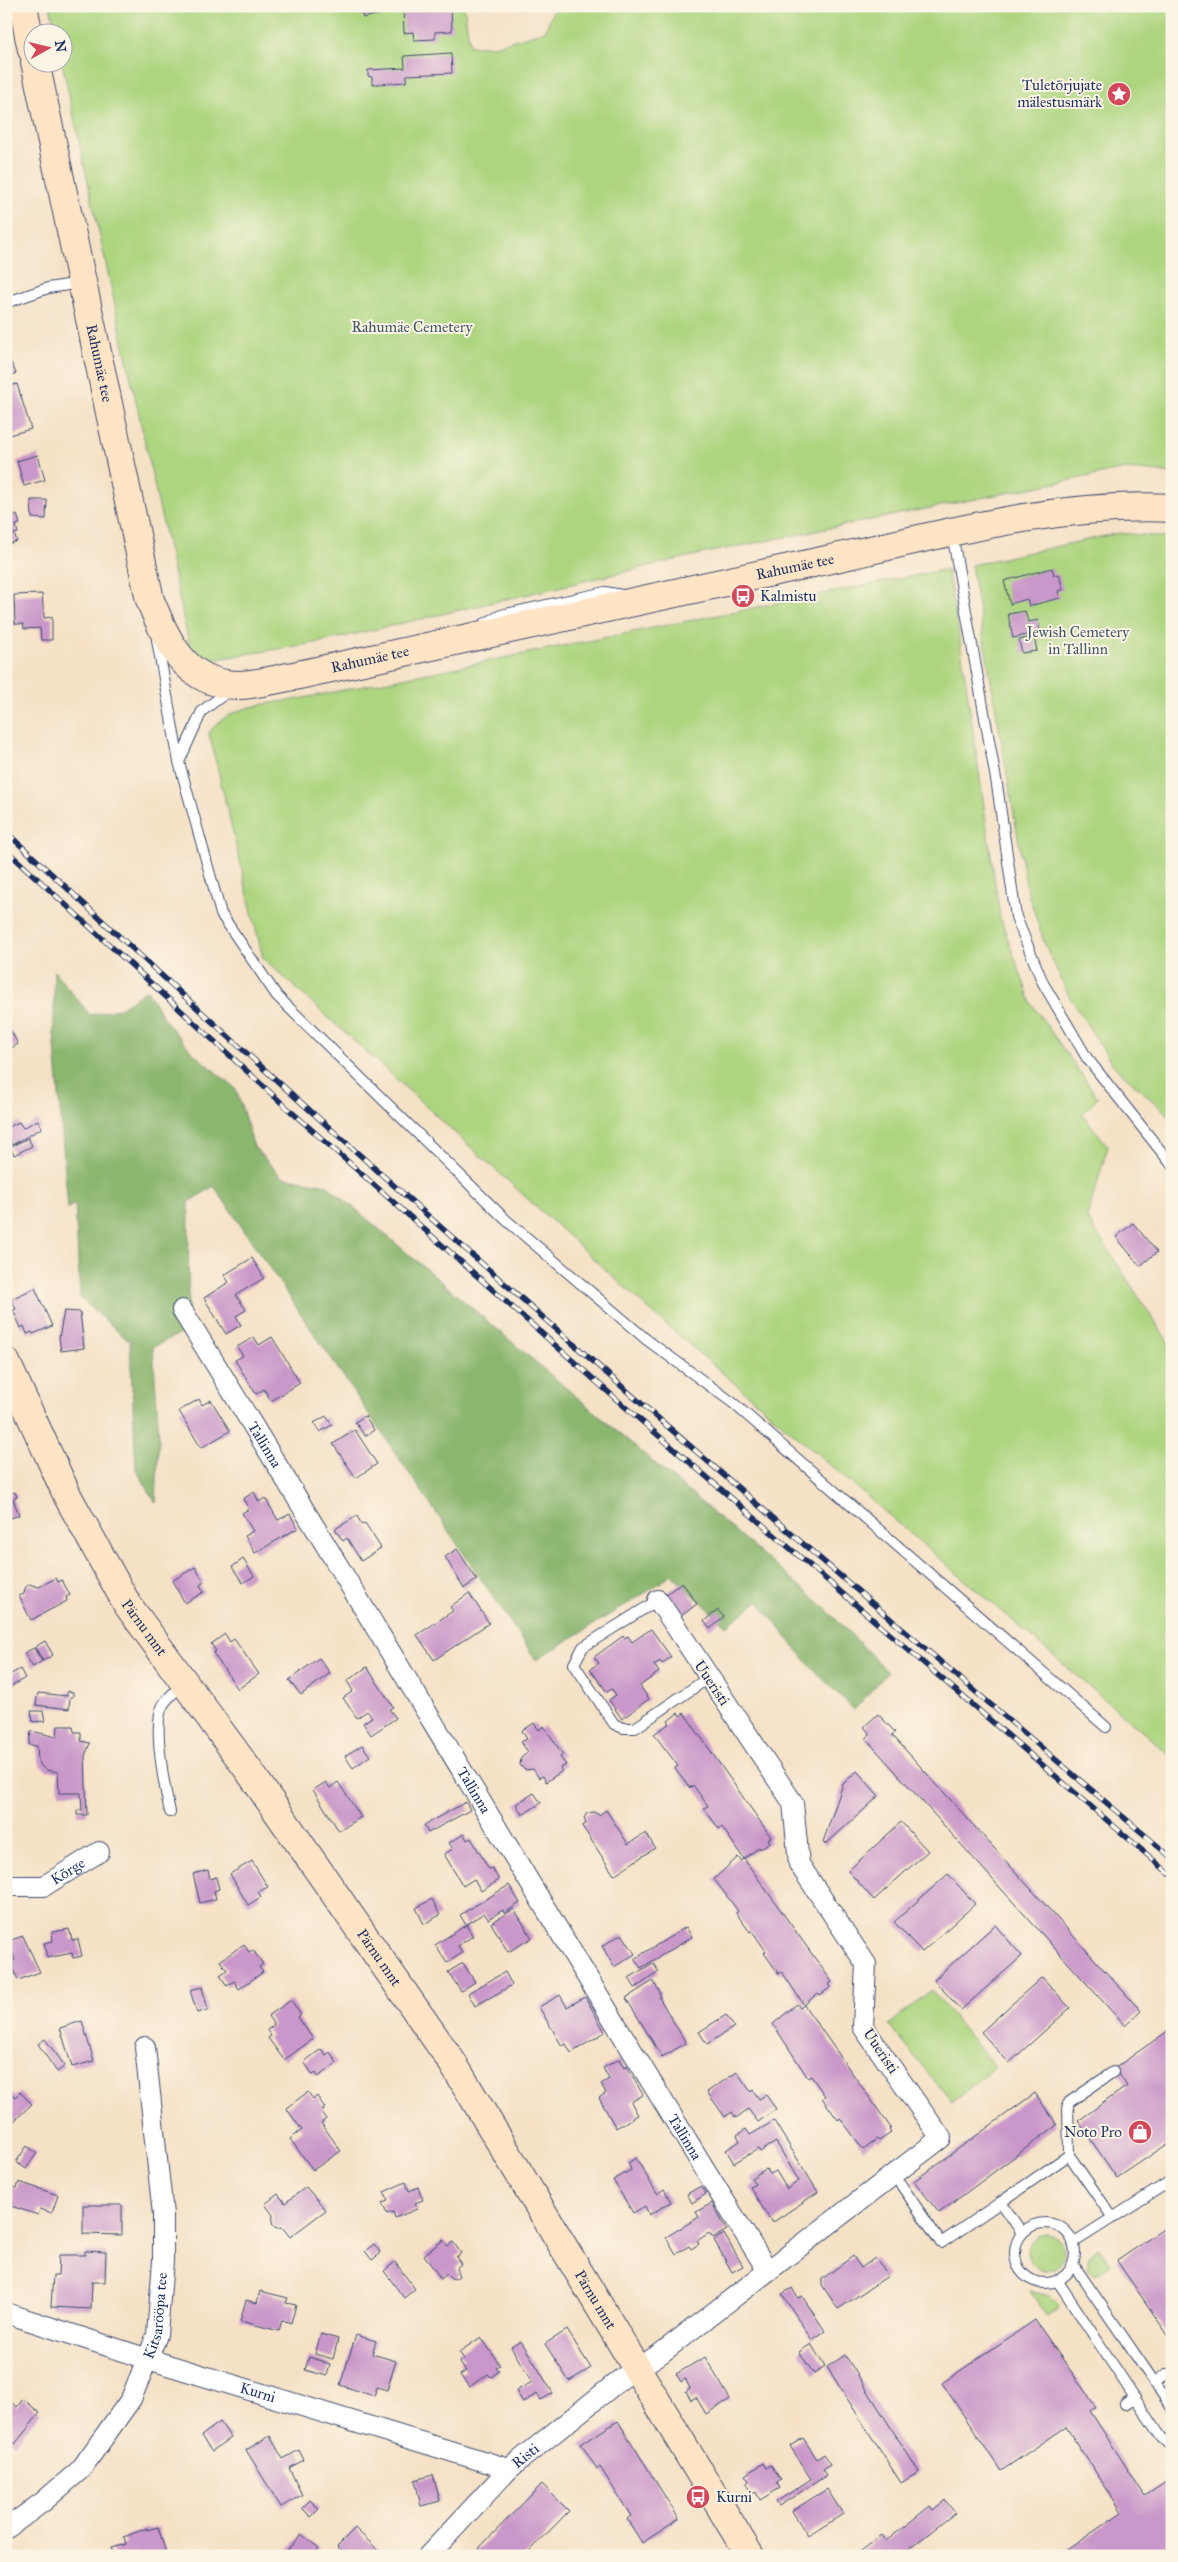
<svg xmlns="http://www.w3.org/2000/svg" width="1178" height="2562" viewBox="0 0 1178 2562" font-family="'IM FELL Great Primer',serif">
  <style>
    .green { fill: #add580; stroke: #64826f }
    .forest { fill: #8ab66e; stroke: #527266 }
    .building { fill: #c997c9 }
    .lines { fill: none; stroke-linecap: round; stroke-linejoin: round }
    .lane-casing { stroke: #3c4a6e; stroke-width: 12 }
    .street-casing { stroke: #3c4a6e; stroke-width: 22 }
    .secondary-casing { stroke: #3c4a6e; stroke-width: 30 }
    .lane { stroke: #fff; stroke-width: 10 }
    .street { stroke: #fff; stroke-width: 20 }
    .secondary { stroke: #ffe4c6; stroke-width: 28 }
    .rail-casing { stroke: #1b2f5e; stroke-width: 5.5 }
    .rail { stroke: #fcf5e5; stroke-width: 4; stroke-dasharray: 11; stroke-linecap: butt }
    .labels { text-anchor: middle; stroke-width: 4; stroke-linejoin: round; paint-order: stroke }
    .poi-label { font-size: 15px; fill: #1b2f5e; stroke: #fcf5e5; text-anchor: end }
    .park-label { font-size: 15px; fill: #405866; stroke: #fcf5e5 }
    .street-label { font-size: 15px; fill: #1b2f5e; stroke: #fcf5e5 }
  </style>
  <rect width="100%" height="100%" fill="#fcf5e5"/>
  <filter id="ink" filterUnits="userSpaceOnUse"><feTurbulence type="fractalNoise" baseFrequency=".02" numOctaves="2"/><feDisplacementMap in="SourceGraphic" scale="10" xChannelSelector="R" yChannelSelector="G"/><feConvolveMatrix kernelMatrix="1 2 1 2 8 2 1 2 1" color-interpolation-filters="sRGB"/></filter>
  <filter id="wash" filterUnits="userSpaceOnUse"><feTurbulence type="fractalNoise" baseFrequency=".0096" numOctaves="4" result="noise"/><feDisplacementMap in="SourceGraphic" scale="20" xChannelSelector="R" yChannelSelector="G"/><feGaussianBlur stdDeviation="1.12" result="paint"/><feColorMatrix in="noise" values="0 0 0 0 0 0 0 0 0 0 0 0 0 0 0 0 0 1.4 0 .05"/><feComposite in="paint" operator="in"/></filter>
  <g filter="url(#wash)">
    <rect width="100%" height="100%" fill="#f5e1c6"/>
    <path class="green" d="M50,6H464L470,46H494L545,31L555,6H1172V473L1126,469L710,552L321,642L211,660L199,657L190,648L62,63V32H56Z
      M1119,533L1172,538V1118L1113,1065L1068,994L1045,945L1027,890L971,565Z
      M947,569L959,635L1000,917L1031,1003L1098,1098L1082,1114L1108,1146L1087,1218L1172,1348V1757L664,1323L263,958L209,733C228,705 268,704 299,699Z
      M931,1990L995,2067L952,2102L889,2025Z
      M1028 2252a18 18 0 1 1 36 0a18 18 0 1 1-36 0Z
      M1098,2246L1111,2265L1095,2275L1087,2270L1089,2257Z
      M1030,2291L1050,2296L1059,2304L1058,2309L1047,2317Z"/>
    <path class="forest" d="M54,971L90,1015L118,1009L147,990L164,1019L193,1053L236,1089L254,1147L282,1177L327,1185L823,1606L888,1672L854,1710L810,1666L758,1601L727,1626L671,1574L653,1588L536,1660L214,1186L189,1202L188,1330L153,1347L159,1437L156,1503L136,1469L130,1342L80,1298L75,1203L68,1209L54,1032Z"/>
    <g id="blocks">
      <path class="building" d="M360,6H378L380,14L363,18Z
        M403,6H451L452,31L435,32V39L414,40L413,32L404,33Z
        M451,53L452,73L407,75L406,82L378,84H372V77L368,76V70L405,68L404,56Z
        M6,353L16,373L6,378Z
        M17,384L31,429L9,435L6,426V387Z
        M38,455L45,480L24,486L17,461Z
        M31,500H47L46,519L32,518Z
        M10,508L13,516L17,515L20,524L16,525L18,533L14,534L17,541L6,545V509Z
        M1052,568L1054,575L1059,574L1063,590L1058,591L1060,598L1029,606L1027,599L1010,604L1004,581Z
        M42,594L44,618L52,617V640H41L40,628L24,629L23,624H15L14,595Z
        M1025,611L1028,622L1038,620L1040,632L1013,638L1008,614Z
        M1034,637L1037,651L1022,653L1019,640Z
        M11,1031L18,1044L6,1051V1034Z
        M38,1120L42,1128L12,1145L6,1128L19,1122L23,1128Z
        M28,1138L32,1146L14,1155L10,1147Z
        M1133,1223L1157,1252L1140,1266L1116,1237Z
        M252,1258L264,1278L236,1295L246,1310L236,1316L241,1325L226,1334L204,1298L229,1282L224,1275Z
        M35,1288L52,1326L33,1334L32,1332L27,1334L24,1326L21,1328L13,1310L16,1309L11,1299Z
        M64,1311L80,1312L84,1348L61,1351L59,1338Z
        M254,1337L259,1345L272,1337L300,1383L271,1401L264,1389L256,1394L235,1360L243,1356L237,1347Z
        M199,1399L202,1405L211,1400L230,1431L201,1448L179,1411Z
        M326,1416L332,1425L320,1432L314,1423Z
        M365,1416L374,1430L365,1436L355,1422Z
        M355,1430L377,1464L356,1478L333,1444Z
        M6,1484L10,1494L15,1492L17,1497L13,1499L19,1515L6,1520Z
        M254,1492L259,1502L265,1498L278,1520L290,1514L298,1528L255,1553L245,1536L253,1531L242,1513L249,1509L243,1499Z
        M357,1516L362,1525L365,1523L381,1548L361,1561L347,1538L343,1541L335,1529Z
        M457,1549L477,1580L464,1588L445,1557Z
        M243,1559L254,1576L243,1583L232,1567Z
        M195,1567L204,1582L200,1585L204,1592L185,1603L172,1581Z
        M56,1578L58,1582L62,1580L70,1595L66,1597L67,1601L31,1620L19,1596L24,1594L25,1588L29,1584L39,1587Z
        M682,1582L697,1604L681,1616L665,1595Z
        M469,1593L489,1623L434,1660L417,1635L453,1611L450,1607Z
        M718,1610L724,1617L710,1629L704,1621Z
        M651,1629L671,1657L662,1664L660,1661L654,1665L659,1672L640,1686L649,1699L622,1719L609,1700L616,1695L612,1689L607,1692L590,1669L599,1663L594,1657L623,1636L624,1638L628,1636L632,1642Z
        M225,1634L230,1642L234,1639L259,1674L238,1689L213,1653L216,1651L211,1644Z
        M45,1641L53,1655L43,1661L35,1647Z
        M34,1648L42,1661L33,1667L24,1653Z
        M319,1658L330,1673L301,1695L289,1680Z
        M367,1667L393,1707L389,1709L396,1718L371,1735L363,1723L372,1717L367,1711L357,1718L343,1698L353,1691L347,1681Z
        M20,1669L25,1678L8,1688L6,1677Z
        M67,1691L73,1692V1697H70L69,1709L36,1705L38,1693L67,1696Z
        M31,1711H43L45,1721L33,1722Z
        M678,1713L680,1716L684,1713L771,1837L768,1839L770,1842L760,1849L759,1847L744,1859L832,1982L829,1984L831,1987L820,1995L818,1993L804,2005L782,1972L779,1974L764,1953L766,1951L752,1931L750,1932L736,1913L738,1911L714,1879L738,1857L741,1861L744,1859L722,1827L719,1829L704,1808L708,1806L693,1785L690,1788L675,1768L678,1766L654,1734L670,1723L668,1721Z
        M878,1714L895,1732L892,1735L1141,2011L1125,2026L866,1739L870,1734L864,1727Z
        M534,1723L539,1730L544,1726L563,1755L560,1757L566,1765L560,1768L562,1771L546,1782L543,1776L539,1778L533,1769L525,1770L520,1765L521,1758L528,1752L521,1742L527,1739L522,1731Z
        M58,1726H73L74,1732H81V1741L90,1743L85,1756L87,1815H77V1810H82L81,1793H59L58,1772L46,1770L41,1766L38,1760L37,1746L29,1745L31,1731L57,1737Z
        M362,1745L370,1756L353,1768L345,1756Z
        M857,1771L879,1796L825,1845L823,1842L843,1784Z
        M326,1782L330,1788L338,1782L361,1817L339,1831L313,1790Z
        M534,1793L541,1803L522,1815L516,1804Z
        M466,1802L470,1810L428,1833L424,1825Z
        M606,1810L628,1844L646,1833L655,1848L614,1875L582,1826L586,1824L584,1818L587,1813L594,1812L599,1815Z
        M901,1822L928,1851L874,1900L848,1871Z
        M464,1834L467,1840L471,1838L489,1869L492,1868L499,1880L481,1891L474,1879L463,1886L444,1854L453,1849L449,1843Z
        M252,1861L268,1887L258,1892L261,1897L248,1905L230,1874Z
        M208,1870L210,1879L216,1877L219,1889L214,1891L216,1899L200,1903L193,1874Z
        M948,1874L975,1904L922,1952L894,1922Z
        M509,1885L520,1903L504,1913L503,1910L488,1919L484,1913L466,1925L473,1936L458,1946L462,1953L447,1963L435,1945L466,1925L460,1915Z
        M432,1899L440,1915L424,1924L416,1908Z
        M514,1909L532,1938L508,1952L491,1923Z
        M995,1925L1022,1956L961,2010L934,1980Z
        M686,1927L692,1937L641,1968L634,1959Z
        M69,1929L72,1940L78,1939L82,1956L73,1958L72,1953L47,1958L44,1943L53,1941L52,1932Z
        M622,1934L635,1954L614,1967L602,1946Z
        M23,1936L40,1972L18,1980L11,1962L15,1960L8,1941Z
        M244,1944L249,1952L253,1950L263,1964L259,1967L263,1972L239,1989L234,1981L227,1986L220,1975L227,1970L220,1961Z
        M463,1963L475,1982L461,1991L448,1972Z
        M653,1963L659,1972L635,1988L629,1978Z
        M505,1972L512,1985L475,2006L468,1993Z
        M1042,1977L1070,2008L1009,2063L981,2032Z
        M653,1981L660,1992V1999L686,2043L662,2057L626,1998Z
        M202,1987L208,2010L197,2013L190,1990Z
        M560,1995L567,2007L585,1997L605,2032L571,2053L566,2044L562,2046L539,2007Z
        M291,2000L301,2015L298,2017L313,2039L284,2060L268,2038L271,2036L267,2030L274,2025L268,2016Z
        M797,2004L800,2008L804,2005L891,2128L889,2130L891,2133L879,2141L877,2139L863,2149L840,2118L838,2120L822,2098L825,2096L811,2076L808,2078L773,2024Z
        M726,2015L734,2027L707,2044L699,2032Z
        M82,2021L94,2061L72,2067L60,2028Z
        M1172,2028V2141L1117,2178L1078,2121L1127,2086L1115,2068Z
        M45,2039L65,2066L57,2072L38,2044Z
        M321,2049L326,2055L330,2052L337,2063L318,2077L316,2073L313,2075L304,2062Z
        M619,2059L624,2068L627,2066L643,2095L631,2102L638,2115L616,2128L599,2098L606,2093L601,2084L609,2079L603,2068Z
        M737,2072L751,2092L753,2090L759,2099L766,2095L776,2109L758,2122L748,2109L736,2118L732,2112L725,2117L707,2092Z
        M6,2088L15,2097L20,2092L32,2104L13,2122L6,2116Z
        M308,2092L313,2099L317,2096L325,2108L321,2112L326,2119L321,2123L341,2151L313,2170L290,2139L302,2130L286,2108Z
        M1035,2093L1057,2125L939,2213L914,2181Z
        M774,2121L818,2192L772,2223L750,2187L755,2184L751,2178L766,2169L770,2174L776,2171L787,2189L799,2181L776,2142L760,2152L758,2149L734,2163L726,2150L740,2141L737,2135L746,2129L750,2135Z
        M27,2146L37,2153L26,2169L16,2162Z
        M636,2158L657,2194L664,2189L671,2202L649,2215L645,2206L633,2213L613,2180L631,2170L628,2163Z
        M19,2182L58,2195L52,2213L40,2209L38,2215L11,2206L13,2201L6,2199V2193L9,2186L17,2188Z
        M406,2182L409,2191L418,2187L423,2200L415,2203L417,2209L395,2218L393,2212L387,2214L382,2203L388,2201L384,2192Z
        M701,2186L706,2194L692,2203L687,2194Z
        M306,2187L326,2210L290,2237L282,2227L276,2228L272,2224L273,2215L265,2204L278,2194L285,2203Z
        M712,2203L727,2230L713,2238L709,2233L697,2241L699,2244L691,2249L689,2246L676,2254L666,2237L699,2217L696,2212Z
        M83,2205H122V2235L83,2234Z
        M1172,2223V2341L1117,2261Z
        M724,2234L743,2266L732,2272L714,2240Z
        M443,2240L448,2246L453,2242L461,2253L456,2257L461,2264L456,2268L459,2276L455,2279L451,2278L447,2274L441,2279L424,2255Z
        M374,2244L381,2253L372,2260L365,2251Z
        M85,2251L106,2252L105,2282H92L91,2309L51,2307L53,2275H58L59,2255H85Z
        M853,2256L861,2268L875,2258L888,2276L838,2309L822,2285V2279Z
        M395,2262L415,2289L404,2298L384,2271Z
        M792,2288L798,2298L802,2296L825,2331L812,2340L782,2294Z
        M260,2291L288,2298L286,2303L296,2305L291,2323L282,2320L279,2331L240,2321L246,2300L257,2303Z
        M1035,2320L1096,2407L1090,2411L1145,2496L1172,2478V2556H1058L1122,2512L1066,2427L1001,2471L942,2383Z
        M567,2330L591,2368L569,2381L545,2344Z
        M321,2334L338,2339L333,2359L315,2354Z
        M356,2335L376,2341L372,2354L396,2361L387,2390L377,2387L374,2396L340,2385Z
        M481,2337L500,2365L496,2367L499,2371L491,2377L488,2374L469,2387L460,2375L466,2371L459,2362L464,2359L459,2352Z
        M521,2341L553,2393L541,2400L537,2394L523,2402L516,2391L532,2382L511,2347Z
        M811,2344L825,2367L814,2374L799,2352Z
        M845,2355L919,2472L901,2483L827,2367Z
        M309,2357L330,2364L327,2376L305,2370Z
        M705,2357L730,2399L706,2414L696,2397L691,2400L686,2391L690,2388L685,2379L681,2382L676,2374Z
        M23,2399L40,2413L15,2444L6,2436V2402L8,2400L17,2407Z
        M618,2421L679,2519L642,2543L627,2519L631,2516L600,2467L597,2469L581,2444Z
        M220,2422L231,2438L212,2451L201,2436Z
        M270,2436L283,2459L299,2450L304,2460L289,2468L302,2495L281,2507L246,2450Z
        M803,2438L817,2459L824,2454L831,2464L823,2469L827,2475L779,2506L776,2502L811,2479L790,2446Z
        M763,2463L766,2468L771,2465L781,2480L777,2483L780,2488L760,2500L756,2492L752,2494L746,2484L749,2481L745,2475Z
        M433,2475L440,2501L421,2506L415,2480Z
        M542,2484L569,2511L525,2556H477L474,2553Z
        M827,2489L843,2514L808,2536L792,2511Z
        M310,2500L319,2509L311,2517L302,2508Z
        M945,2500L955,2513L900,2556L895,2552L890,2556L857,2554L882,2535L886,2541L930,2506L933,2510Z
        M158,2527L167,2556H114L111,2548L126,2544L124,2537L147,2528V2530Z
        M355,2528L378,2550L375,2556H348L337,2546Z
        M301,2534L319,2548L313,2556H283Z"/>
    </g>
  </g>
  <g filter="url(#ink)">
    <use href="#blocks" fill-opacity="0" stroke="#3c4a6e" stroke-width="1"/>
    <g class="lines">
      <g class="lane-casing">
        <path id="lane" d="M11,301L48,288L81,283
          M952,533L997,785L1016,917L1043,983L1087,1058L1172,1165
          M484,624L501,615L605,592L622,595
          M157,640L179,762L221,914L277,996L505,1219L647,1340L733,1403L1106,1727
          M179,762L202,711L230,690
          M658,1600L583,1647L574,1664L614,1724L623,1728H635L708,1678
          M170,1812C165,1790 152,1724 163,1705C168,1697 177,1690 184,1683
          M1069,2155L1068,2103L1113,2072
          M893,2173L941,2243L1001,2202L1022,2233
          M1001,2202L1069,2155L1113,2218
          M1015 2253a30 30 0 1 1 60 0a30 30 0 1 1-60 0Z
          M1073,2243L1172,2180
          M1073,2264L1172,2408
          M1057,2280L1161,2437L1172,2447
          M1154,2383L1166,2374
          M1125,2404L1135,2397"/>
      </g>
      <g class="street-casing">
        <g id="street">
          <path id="s1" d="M182,1310C379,1629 569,1953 768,2271"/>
          <path id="s2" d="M6,1886H44L99,1852"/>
          <path id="s3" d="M6,2313L148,2359L509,2469"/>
          <path id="s4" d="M6,2529L44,2501L81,2469L131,2399L157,2335L163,2261V2215L145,2047"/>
          <path id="s5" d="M428,2556L509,2469L621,2379L660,2354L941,2138L863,2027L866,1964L799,1864L793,1803L658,1600"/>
        </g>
      </g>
      <g class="secondary-casing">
        <g id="secondary">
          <path d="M23,6L32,50"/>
          <path id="s6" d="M35,62L150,600C167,641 185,684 237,685C256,685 276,679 294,676C470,637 646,598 822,561C936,536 1054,502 1172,508"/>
          <path id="s7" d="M6,1362L68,1497L127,1604L247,1768L452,2062L750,2556"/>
        </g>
      </g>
      <use href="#lane" class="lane"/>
      <use href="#street" class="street"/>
      <use href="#secondary" class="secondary"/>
      <g class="rail-casing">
        <path id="rail" d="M6,832C102,920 197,1009 294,1096C582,1355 875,1608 1172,1858
          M6,850L286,1107L624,1406L1172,1876"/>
      </g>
      <use href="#rail" class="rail"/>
    </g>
  </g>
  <defs>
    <g id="sight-disc" transform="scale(1.25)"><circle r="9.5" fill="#d1495b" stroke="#fcf5e5"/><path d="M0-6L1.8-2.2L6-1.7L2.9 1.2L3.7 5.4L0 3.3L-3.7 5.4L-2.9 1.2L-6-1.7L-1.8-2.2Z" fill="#fff"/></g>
    <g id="bus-disc" transform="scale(1.25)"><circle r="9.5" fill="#d1495b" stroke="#fcf5e5"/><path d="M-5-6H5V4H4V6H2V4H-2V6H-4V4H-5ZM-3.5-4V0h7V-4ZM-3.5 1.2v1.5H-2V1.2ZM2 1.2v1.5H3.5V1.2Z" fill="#fff"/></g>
    <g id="shop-disc" transform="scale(1.25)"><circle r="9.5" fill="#d1495b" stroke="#fcf5e5"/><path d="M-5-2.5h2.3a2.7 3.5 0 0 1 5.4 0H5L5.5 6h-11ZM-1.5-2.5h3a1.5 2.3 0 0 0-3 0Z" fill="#fff"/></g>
  </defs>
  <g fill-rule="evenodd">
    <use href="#sight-disc" x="1119" y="94"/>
    <use href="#bus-disc" x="743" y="596"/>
    <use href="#shop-disc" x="1140" y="2132"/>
    <use href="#bus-disc" x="698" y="2497"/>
  </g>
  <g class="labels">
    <g class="poi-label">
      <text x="1102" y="90">Tuletõrjujate<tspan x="1102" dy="17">mälestusmärk</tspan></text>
      <text x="760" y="601" text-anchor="start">Kalmistu</text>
      <text x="1122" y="2137">Noto Pro</text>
      <text x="716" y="2502" text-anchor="start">Kurni</text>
    </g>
    <g class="park-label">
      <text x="412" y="332">Rahumäe Cemetery</text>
      <text x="1078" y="637">Jewish Cemetery<tspan x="1078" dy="17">in Tallinn</tspan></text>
    </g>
    <g class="street-label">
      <text dy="5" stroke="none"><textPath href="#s6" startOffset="308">Rahumäe tee</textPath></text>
      <text dy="5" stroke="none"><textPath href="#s6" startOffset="1251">Rahumäe tee</textPath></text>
      <text dy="5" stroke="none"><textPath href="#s6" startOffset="816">Rahumäe tee</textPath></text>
      <text dy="5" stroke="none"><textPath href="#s1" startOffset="158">Tallinna</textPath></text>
      <text dy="5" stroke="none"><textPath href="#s7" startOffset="300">Pärnu mnt</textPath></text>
      <text transform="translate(712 1683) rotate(56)" y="5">Uueristi</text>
      <text dy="5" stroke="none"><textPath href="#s1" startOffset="562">Tallinna</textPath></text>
      <text dy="5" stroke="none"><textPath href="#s2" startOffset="66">Kõrge</textPath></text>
      <text dy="5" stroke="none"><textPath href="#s7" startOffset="705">Pärnu mnt</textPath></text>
      <text transform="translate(881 2051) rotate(56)" y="5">Uueristi</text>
      <text dy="5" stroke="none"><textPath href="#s1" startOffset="968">Tallinna</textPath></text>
      <text dy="5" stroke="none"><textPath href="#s7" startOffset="1110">Pärnu mnt</textPath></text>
      <text dy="5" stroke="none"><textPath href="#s4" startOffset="270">Kitsarööpa tee</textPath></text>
      <text dy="5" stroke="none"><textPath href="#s3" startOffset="264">Kurni</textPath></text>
      <text dy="5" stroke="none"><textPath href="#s5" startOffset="140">Risti</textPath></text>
    </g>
  </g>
  <rect width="1178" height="2562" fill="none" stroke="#fcf5e5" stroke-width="25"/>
  <g transform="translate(48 48) rotate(82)"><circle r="24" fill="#fcf5e5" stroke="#a2a6af"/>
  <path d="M0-4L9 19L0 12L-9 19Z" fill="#d1495b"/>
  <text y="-8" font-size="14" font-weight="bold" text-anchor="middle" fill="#1b2f5e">N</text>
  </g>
</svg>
